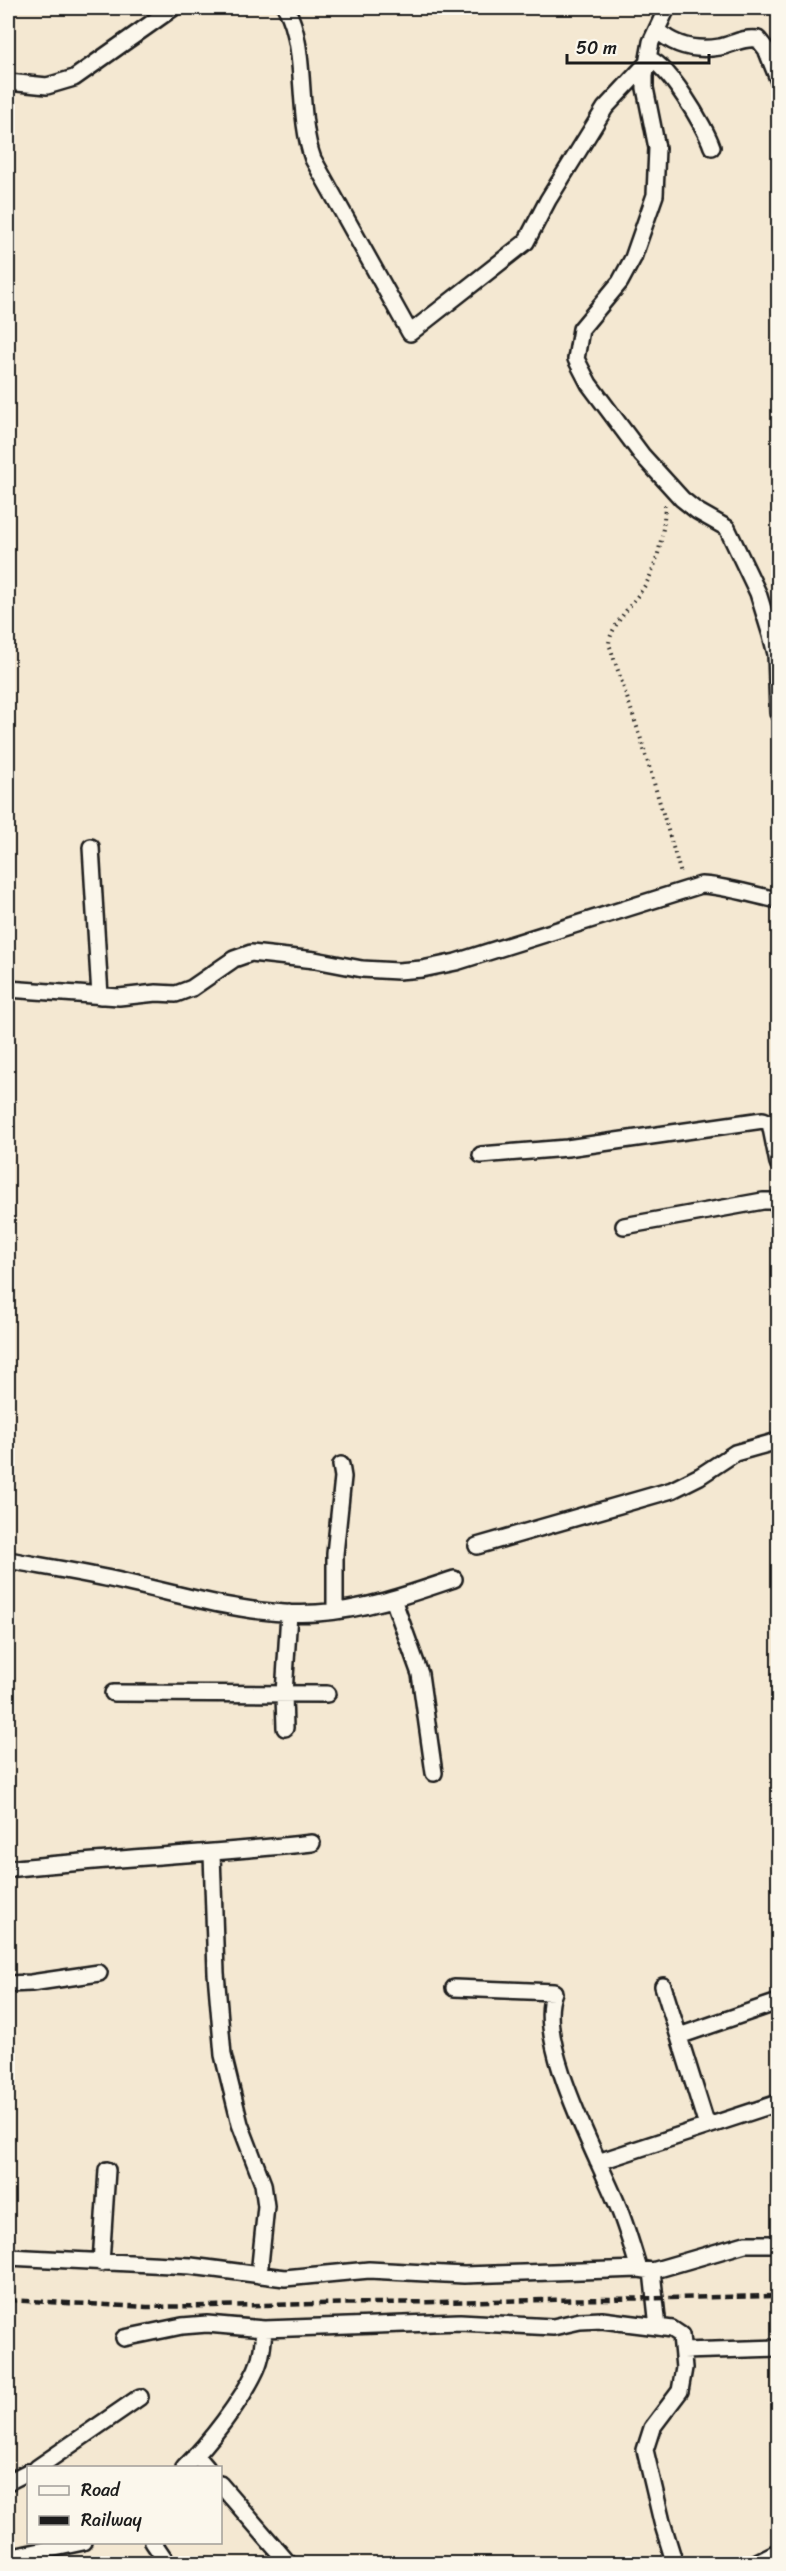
<svg xmlns="http://www.w3.org/2000/svg" width="786" height="2571" viewBox="0 0 786 2571" font-family="Sriracha,sans-serif">
  <style>
    .lines { fill: none; stroke-linecap: round; stroke-linejoin: round }
    .minor-casing { stroke: #1c1c1c; stroke-width: 20 }
    .secondary-casing { stroke: #1c1c1c; stroke-width: 26 }
    .path { stroke: #1c1c1c; stroke-width: 4; stroke-dasharray: 1.5 4.5; stroke-linecap: butt }
    .minor { stroke: #fbf7ec; stroke-width: 15 }
    .secondary { stroke: #fbf7ec; stroke-width: 21 }
    .rail { stroke: #1c1c1c; stroke-width: 4.5; stroke-dasharray: 9 4.5; stroke-linecap: butt }
  </style>
  <rect width="100%" height="100%" fill="#f4e8d2"/>
  <filter id="ink" filterUnits="userSpaceOnUse"><feTurbulence type="fractalNoise" baseFrequency=".0167" numOctaves="2"/><feDisplacementMap in="SourceGraphic" scale="12" xChannelSelector="R" yChannelSelector="G"/><feConvolveMatrix kernelMatrix="1 2 1 2 8 2 1 2 1" color-interpolation-filters="sRGB"/></filter>
  <g filter="url(#ink)">
    <g class="lines">
      <g class="minor-casing">
        <path id="minor" d="M286,8C308,47 296,113 313,159L410,333L526,242L548,200L605,108L647,63
          M667,8L651,42L645,75V88L657,148L655,195L633,258L620,282L581,329L576,359L589,384L642,455L682,499L697,511L727,528L758,593L771,635L776,654L778,713
          M657,30C675,47 696,51 720,47C733,44 743,37 758,39L766,49L778,79
          M648,59C666,61 706,128 712,147
          M8,82L47,86L74,78L173,8
          M91,847L100,996
          M8,989L119,997L156,993L176,994L192,988L234,959L251,953L315,960L362,969L398,971L422,969L456,962L701,885C727,886 752,895 778,900
          M481,1155L567,1148L763,1120L770,1123L778,1163
          M624,1226L763,1201H778
          M477,1546L672,1490L700,1476L735,1453L778,1441
          M8,1560C46,1567 86,1573 124,1582C187,1596 252,1617 317,1613C364,1610 410,1594 454,1579
          M393,1599L420,1674L434,1773
          M335,1611V1554L343,1477L341,1465
          M113,1693L327,1694
          M285,1728L284,1694L289,1613
          M212,1854L216,1973L223,2055L240,2124L263,2184L266,2206L259,2275
          M8,1869C109,1858 211,1854 312,1843
          M8,1984L31,1983L99,1973
          M663,1986L707,2126
          M454,1988L554,1992C534,2040 597,2155 617,2204C626,2225 632,2247 639,2269
          M679,2036L778,2002
          M598,2162L778,2103
          M8,2257L191,2266L285,2278L369,2270L464,2275L639,2269L652,2271
          M101,2263L107,2170
          M124,2338L182,2326L207,2324L264,2329L460,2322L553,2327L580,2321L602,2320L658,2327
          M683,2351L778,2348
          M196,2455L207,2468
          M37,2468L140,2397
          M184,2468C210,2442 241,2402 256,2370C262,2357 263,2343 264,2329
          M8,2482L28,2472
          M220,2484L289,2564
          M153,2542L168,2564
          M8,2558L83,2542
          M675,2564L662,2522L645,2450L652,2428L680,2391L684,2368L681,2335L672,2329L658,2327L652,2271L745,2244H778"/>
      </g>
      <g class="secondary-casing">
        <path id="secondary" d="M760,2564L778,2555"/>
      </g>
      <path class="path" d="M665,505C664,530 659,560 647,582C637,600 610,625 609,644L640,736L681,874"/>
      <use href="#minor" class="minor"/>
      <use href="#secondary" class="secondary"/>
      <path class="rail" d="M8,2300L147,2307L778,2296"/>
    </g>
  </g>
  <rect width="786" height="2571" fill="none" stroke="#fbf7ec" stroke-width="30"/>
  <rect x="15" y="15" width="756" height="2541" fill="none" stroke="#1c1c1c" stroke-width="2" filter="url(#ink)"/>
  <rect x="27" y="2466" width="195" height="78" fill="#fbf7ec" stroke="#a29f99" stroke-width="1.5"/>
  <rect x="39" y="2486" width="30" height="9" fill="#fbf7ec" stroke="#a29f99" stroke-width="1.5"/>
  <text x="81" y="2496" font-size="18" fill="#1c1c1c">Road</text>
  <rect x="39" y="2516" width="30" height="9" fill="#1c1c1c" stroke="#a29f99" stroke-width="1.5"/>
  <text x="81" y="2526" font-size="18" fill="#1c1c1c">Railway</text>
  <path d="M567 54v9h142v-9" fill="none" stroke="#1c1c1c" stroke-width="3"/>
  <text x="576" y="54" font-size="18" fill="#1c1c1c" stroke="#fbf7ec" stroke-width="4.5" paint-order="stroke">50 m</text>
</svg>
